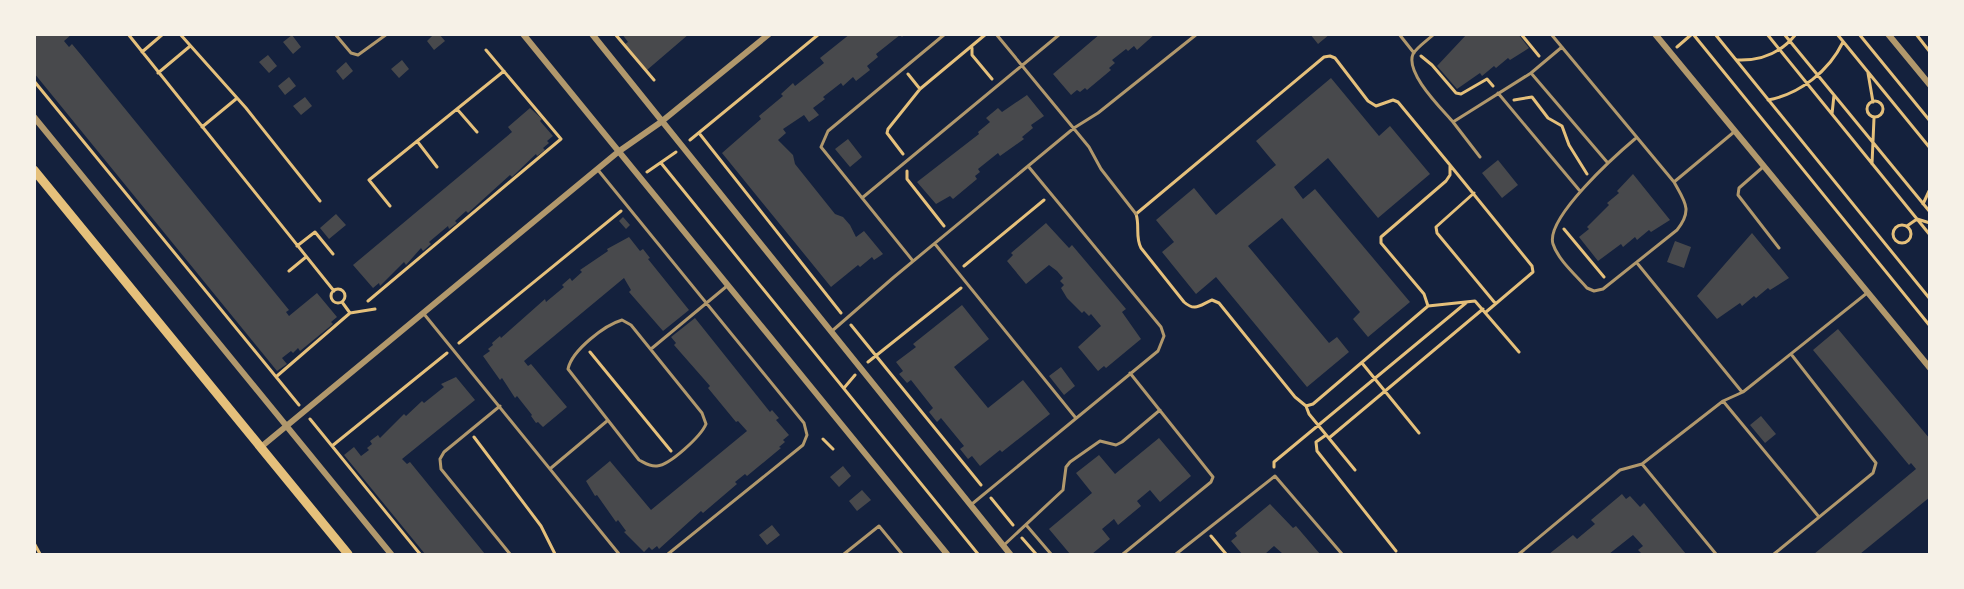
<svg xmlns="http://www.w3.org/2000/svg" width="1964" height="589" viewBox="0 0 1964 589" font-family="Arial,sans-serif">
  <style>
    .building { fill: #48494c }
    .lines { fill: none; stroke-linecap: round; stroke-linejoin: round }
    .path { stroke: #e5c07b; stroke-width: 3 }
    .service { stroke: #b1986c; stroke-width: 3 }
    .minor { stroke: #b1986c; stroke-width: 6 }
    .secondary { stroke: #e5c07b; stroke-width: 9 }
  </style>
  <rect width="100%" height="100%" fill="#14213d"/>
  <path class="building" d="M34,34H72L64,41L69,47L72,44L82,56L289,310L286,312L289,316L317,293L337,317L331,322L333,324L300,351L298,348L293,353L291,351L282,358L287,364L277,371L34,73Z
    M434,34H439L445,41L434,50L427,41Z
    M622,34H689L647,70L625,44L628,42Z
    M850,34H905L902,37L900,35L876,54L878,57L867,66L870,70L856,81L853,77L843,86L841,83L823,97L825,99L813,108L819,115L809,122L804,115L783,129L786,133L778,140L793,155L795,164L835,214L843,217L850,225L856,237L864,231L883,254L874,260L872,257L860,267L858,265L831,287L722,153L761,119L759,116L783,96L781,94L793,83L795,86L824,63L820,58Z
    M1100,34H1155L1137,50L1134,46L1128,51L1126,49L1112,60L1115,63L1109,68L1111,70L1087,90L1085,88L1080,92L1077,90L1071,95L1053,74Z
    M1310,34H1330L1318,44Z
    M1467,34H1518L1529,48L1510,60L1508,58L1496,68L1494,66L1482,76L1480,73L1457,89L1437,66Z
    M292,35L301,47L293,54L283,42Z
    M268,55L277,66L269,73L259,62Z
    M402,60L409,69L399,78L391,69Z
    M346,62L353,71L343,80L336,71Z
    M289,77L296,86L285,95L278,86Z
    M1331,78L1379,136L1390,126L1430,174L1378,218L1328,158L1294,187L1303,199L1315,189L1410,302L1368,337L1353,319L1360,312L1282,218L1248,246L1329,343L1337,337L1349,352L1307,387L1216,277L1196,294L1162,252L1174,242L1156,220L1194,188L1216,215L1276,165L1256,141Z
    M1027,95L1044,116L1031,125L1033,128L1022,137L1024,139L1000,156L998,153L978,169L980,172L975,176L977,179L953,199L950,196L936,204L917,182L979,134L978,132L990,122L986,118L998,108L1002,112Z
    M305,97L312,106L301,115L293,106Z
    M530,108L542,119L540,121L553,136L547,141L549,143L543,148L545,150L537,156L536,154L512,177L510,175L468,213L466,211L455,221L457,223L449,229L448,226L429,242L431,244L423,251L421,248L406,265L404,262L380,286L379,283L373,288L353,265L512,132L508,127Z
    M848,139L862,157L850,167L835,149Z
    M1498,160L1518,185L1502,198L1482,173Z
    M1633,174L1670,220L1651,232L1649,230L1637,240L1635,237L1623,247L1621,244L1598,261L1579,237L1589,229L1587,227L1609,205L1607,203L1619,193L1617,191Z
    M336,214L346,225L329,239L320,228Z
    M623,217L630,225L626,229L619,221Z
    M1046,223L1069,248L1072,245L1126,309L1122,312L1141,339L1106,368L1104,366L1098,371L1078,347L1101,326L1091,314L1089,316L1084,311L1082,313L1067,298L1061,288L1064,285L1060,281L1063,278L1057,271L1049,265L1026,284L1007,261L1013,255L1011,253Z
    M1752,233L1789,278L1770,290L1768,288L1756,298L1754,296L1742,306L1740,303L1717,319L1697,296Z
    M629,237L640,251L643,249L650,258L648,259L689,310L663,331L629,292L631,290L624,278L524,361L528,366L531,364L567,407L543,427L538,422L536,423L531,416L532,415L517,396L515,398L502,378L500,380L483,356L490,351L488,349L493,345L492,343L500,336L501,338L545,299L546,302L564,287L562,285L570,278L572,281L582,272L580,270L608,251L607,249Z
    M1675,241L1691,247L1684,268L1667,262Z
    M962,305L989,339L954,367L988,408L1023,380L1050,414L1002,452L1000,450L980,466L972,456L968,459L960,449L964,446L941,418L937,422L929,412L933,408L911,380L907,383L899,374L903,371L896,362L916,347L913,344Z
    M695,318L770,412L772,410L779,418L776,420L789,435L783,440L785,442L779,447L781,448L747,476L745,474L735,482L737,484L703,513L701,511L659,549L657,546L652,550L649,547L644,552L624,532L626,531L618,520L616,522L597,495L595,496L586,481L610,461L651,510L747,431L738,421L736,422L708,388L710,386L674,345L676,343L671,337Z
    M1838,329L1930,439V497L1860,554H1814L1916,469L1911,463L1909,465L1813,350Z
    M1061,367L1075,386L1064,395L1049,376Z
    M456,377L475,400L402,459L407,464L410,462L485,554H425L344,455L354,447L361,456L369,450L367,448L372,444L370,441L378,435L380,438L404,414L406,416L422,401L424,403L444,387L441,384Z
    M1761,416L1776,434L1765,443L1750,425Z
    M1159,438L1191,476L1160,502L1150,490L1137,501L1141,506L1118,525L1114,519L1102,529L1110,539L1092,554H1070L1049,529L1092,493L1076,473L1099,455L1115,474Z
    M843,466L851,476L839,487L830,477Z
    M862,490L871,500L857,511L849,501Z
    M1622,494L1626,499L1630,496L1640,507L1644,503L1686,554H1642L1638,550L1643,546L1633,535L1609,554H1549L1573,535L1577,539L1595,524L1591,520Z
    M1270,504L1293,528L1296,526L1320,554H1283L1274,546L1265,554H1242L1231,541L1237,536L1235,533Z
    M772,525L780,535L767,545L759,535Z"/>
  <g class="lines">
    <path class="path" d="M128,34L334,291
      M180,34L246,108L320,201
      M615,34L654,80
      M1521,34L1539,56
      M1693,34L1930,326
      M1715,34L1930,299
      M1767,34L1930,235
      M1784,34L1930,212
      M1837,34L1930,148
      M1859,34L1930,121
      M1916,34L1930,52
      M1677,47L1692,34
      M972,48V55L992,79
      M142,52L163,34
      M1330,56L1335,58L1368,101L1376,106L1393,100L1398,102L1450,165V175L1446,181L1381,237V243L1424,294L1428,306L1313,404L1306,406L1295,397L1219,303L1212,300C1200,305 1195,312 1184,302L1141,248C1135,237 1140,226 1136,214L1324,57Z
      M1421,56L1432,65L1456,93L1461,94L1487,79L1493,86
      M1737,60C1760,61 1781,53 1796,34
      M158,73L189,47
      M1868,73L1873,102
      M908,74L920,89
      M34,81L299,405
      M1514,100L1532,97L1548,118L1562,126L1569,145L1587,174
      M1768,100C1800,94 1829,71 1843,42
      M1867 109a8 8 0 1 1 16 0a8 8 0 1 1-16 0Z
      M457,109L477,132
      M1832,114L1834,95
      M202,127L236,99
      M699,133L841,313
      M690,140L819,34
      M417,141L437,167
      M903,154L887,133L888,129L920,89L986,34
      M661,163L978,554
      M1872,164L1874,118
      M1450,165L1532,266L1533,272L1486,312
      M907,171V179L944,226
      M647,172L676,152
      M1474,193L1436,227L1437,233L1495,303
      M1923,204L1930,189
      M390,206L369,180L504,71
      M1893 234a9 9 0 1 1 18 0a9 9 0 1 1-18 0Z
      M1907,226L1917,219L1930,223
      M1564,229L1604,277
      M297,246L315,232L333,254
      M964,266L1044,200
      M289,271L306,257
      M331 296a7 7 0 1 1 14 0a7 7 0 1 1-14 0Z
      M368,301L561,139L486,50
      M342,302L350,313
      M1428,306L1475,301L1519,352
      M851,325L981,485
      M459,343L621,211
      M590,352L671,451
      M868,362L961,288
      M1362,363L1419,433
      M277,376L350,313L375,309
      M844,388L855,375
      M1306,406L1309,414L1355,470
      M310,419L332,446L447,353
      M1326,435L1316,442L1317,451L1396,551
      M474,437L541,526L555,554
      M1329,438L1483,309
      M823,439L833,449
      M332,446L420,554
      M1274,467V462L1467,302
      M991,498L1013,525
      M1211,536L1226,554
      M1022,538L1036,554
      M34,543L40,554"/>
    <path class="service" d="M335,34L351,53L358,55L387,34
      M996,34L1089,147L1101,169L1136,214
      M1399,34L1414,53
      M1434,34C1428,40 1417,47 1413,54C1405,73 1441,108 1453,122L1531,73L1562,47
      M1551,34L1674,182C1685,202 1693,210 1677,230L1603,289L1594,291L1587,288C1577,276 1558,260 1553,244C1545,218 1617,154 1636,138
      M1531,73L1607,162
      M1498,93L1580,191
      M1453,122L1480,157
      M1763,167L1739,188L1738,195L1779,248
      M598,170L804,423L807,435L803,445L668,554
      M1674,182L1734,132
      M862,198L1060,34
      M935,244L1075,417
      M913,261L821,147L828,131L945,34
      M1637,263L1742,392
      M424,314L619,554
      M622,320L631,325L702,413L706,424C701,436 670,465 657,466C650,467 645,463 639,460L568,369C572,350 605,325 622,320Z
      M832,331L894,277L1074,128L1098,113L1197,34
      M651,349L727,286
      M1723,401L1819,517
      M500,406L444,452L440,459L441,469L510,554
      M1642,464L1723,401L1743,392L1867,293
      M551,468L607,421
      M972,504L1158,351L1164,336L1161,327L1028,166
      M1027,526L1051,554
      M1003,546L1063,490L1066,467L1070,462L1100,441L1116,445L1122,442L1160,410
      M844,554L879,526L902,554
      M1123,554L1211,482L1213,477L1130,373
      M1176,554L1275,476L1342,554
      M1519,554L1620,470L1642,464L1716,554
      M1774,554L1873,473L1876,463L1791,354"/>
    <path class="minor" d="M523,34L947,554
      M592,34L1010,554
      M1655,34L1930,368
      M1888,34L1930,85
      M34,117L391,554
      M261,447L618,152L661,122L769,34"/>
    <path class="secondary" d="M34,170L348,554"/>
  </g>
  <rect width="1964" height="589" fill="none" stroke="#f6f1e7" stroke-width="72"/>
</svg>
